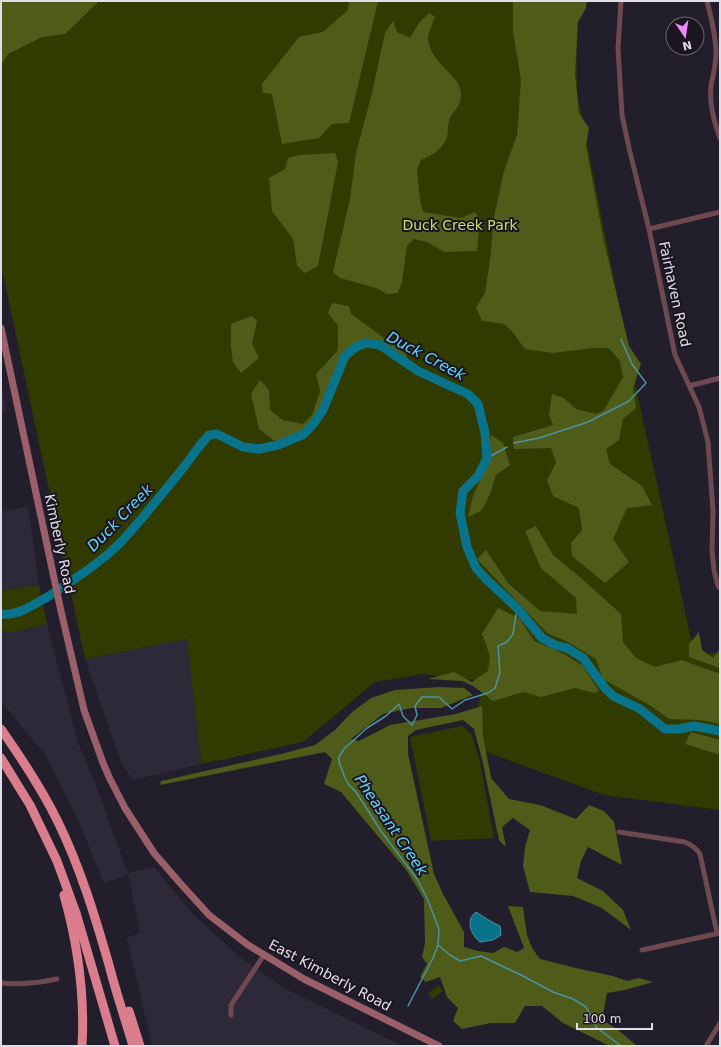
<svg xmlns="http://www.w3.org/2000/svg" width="721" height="1047" viewBox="0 0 721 1047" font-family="'DejaVu Sans',sans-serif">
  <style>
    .commercial { fill: #2d2939 }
    .green { fill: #313b00 }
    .forest { fill: #4f5c19 }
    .water { fill: #08738b; stroke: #4993a7 }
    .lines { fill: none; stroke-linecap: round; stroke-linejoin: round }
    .stream { stroke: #4993a7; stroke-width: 1.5 }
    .river { stroke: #08738b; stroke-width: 9 }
    .street { stroke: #6e494f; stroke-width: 5 }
    .secondary { stroke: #9a5f68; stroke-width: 7 }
    .highway { stroke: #da7e8e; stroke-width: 9 }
    .labels { text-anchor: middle; stroke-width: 4; stroke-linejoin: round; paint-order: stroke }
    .park-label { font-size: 14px; fill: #c6e06d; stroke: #1a1521 }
    .street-label { font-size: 14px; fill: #e1dee7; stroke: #1a1521 }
    .water-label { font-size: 15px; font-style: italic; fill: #62d7fa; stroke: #1a1521 }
  </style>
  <rect width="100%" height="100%" fill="#231e2b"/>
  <path class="commercial" d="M1,385L6,412L1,413Z
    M28,506L39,585L1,591V512Z
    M47,624L78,743L92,775L128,873L154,867L192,913L241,958L284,988L403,1046H152L127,938L140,933L128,874L104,883L79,822L46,756L1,702V631L10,632Z
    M187,639L201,764L133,780L122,765L85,659Z"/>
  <path class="green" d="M5,1H576L577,93L629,356L695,657L720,652V810L604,795L481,750L475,722L483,681L422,674L375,682L303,742L201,764L187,639L85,659L1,265V28Z
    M39,585L47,624L10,632L1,631V591Z
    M462,726L472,735L480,762L494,838L431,841L410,737Z
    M439,985L443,991L432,999L428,993Z"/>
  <path class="forest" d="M1,1H99L65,34L42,37L8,54L1,65Z
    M349,1H378L349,123L332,124L319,138L282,144L272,94L263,93L262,84L299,37L323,32L348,10Z
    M513,1H587L586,8L578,22L575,74L579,113L589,128L586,146L604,242L629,346L641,364L633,388L636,408L623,419L619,440L606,449L610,464L642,486L652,505L627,508L613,539L629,562L605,583L572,556L571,543L582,530L579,508L553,496L547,480L556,463L551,448L514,449L513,437L553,425L549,415L552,394L564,398L576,409L597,414L604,410L623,377L620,361L609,348H593L553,353L525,349L511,330L504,324L482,321L476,307L485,293L490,260L494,217L504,171L517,135L521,80L513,32Z
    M429,13L435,17C433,23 428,32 428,38C430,65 461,74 461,94C460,111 452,110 449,121C447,127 449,134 446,140C441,150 431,156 421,160L417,170L420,200L423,212L461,218L475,212L480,220L477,251L444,252L427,242L414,239L407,246L402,282L398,293L387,294L376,288L340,278L333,272L350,199L356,153L372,93L385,33L393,21L397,32L410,38L419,23Z
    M335,153L338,162L318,266L305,273L297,266L293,239L272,211L269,178L285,169L288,158L300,155Z
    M332,303L349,306L351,314L406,354L409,362L375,340H362L348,347L338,364L316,417L298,434L275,441L259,429L251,394L260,380L269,390L270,410L283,420L303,424L312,415L320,391L316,374L338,350V326L328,313Z
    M252,316L257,321L252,344L259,358L241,373L233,362L231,346V324Z
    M491,435L503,443L510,465L496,475L490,494L482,510L468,517L473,496L488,464Z
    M536,526L553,555L581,578L621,614L623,642L636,658L655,667L682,660L720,674V724L701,720L669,719L651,706L603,679L596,659L568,642L547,633L477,559L486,550L508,583L540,611L577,614L576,598L541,568L525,531Z
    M498,608L519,618L534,641L564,654L583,666L599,691L594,693L575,688L541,697L523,692L493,701L473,686L462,681L428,679L454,672L472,682L488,671L490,656L482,634Z
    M699,632L702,650L713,658L720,649V668L689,657V644Z
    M440,687L464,688L473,695L441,708H412L383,714L351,739L359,741L390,725L456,714L482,706L483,736L491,778L509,799L540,805L576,819L589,805L604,811L614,822L622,865L588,847L581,861L577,878L603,891L623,910L631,930L602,908L573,896L530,892L523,866L525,847L530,830L513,818L502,827L506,847L499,840L482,759L474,729L463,720L416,730L408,736V754L434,874L443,894L464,932V947L478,951L493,953L504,947L517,952L524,948L508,906L523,907L527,935L532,948L540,959L580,969L613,976L627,981L639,978L653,982L625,990L607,993L602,1020L617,1029L637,1046H610L563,1023L542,1006H525L515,1023H491L462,1029L453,1021L458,1008L447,997L440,977L426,982L420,977L427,964L422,957L425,943L424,899L407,871L341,792L324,784L332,759L325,752L160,785L161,781L281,754L315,745L335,730L352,712L371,698L395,690Z
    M691,732L720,740V755L685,744Z"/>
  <path class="water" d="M476,912C484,917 491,922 500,926L501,935L493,940L480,942C471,935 465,920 476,912Z"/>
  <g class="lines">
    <path class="stream" d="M514,443L539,438L588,422L629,401L646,383L632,364L621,339
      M487,458L507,447
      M517,608L513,634L507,642L498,646L500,672L495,688L488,693L465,700L452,709L439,697H422L415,706L417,715L412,725L403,716L399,704L386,716L367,728L344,749L339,757V762L345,778L349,785L356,792L381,831L417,879L427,898L439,929L438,945L450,955L460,961L481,956L523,976L553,992L573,999L586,1007L596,1027L621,1046
      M408,1006L433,958L438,945"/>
    <path class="river" d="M1,614C18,616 35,604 49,596C72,581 103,561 122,541C143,518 163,493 183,468C192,457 199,445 209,435L217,434L243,447L259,449L278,445L304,434L314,423L323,410L345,356L356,347L366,343L380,345L418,371L468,394L478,404L485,433L487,458L478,476L463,491L460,513L467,547L476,568L487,580L517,608L542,638L555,645L567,648L583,658L605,688L613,696L640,709L665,729H679L694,726L720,731"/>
    <path class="street" d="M621,1L618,48L622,115L629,148L649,229L675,355L699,407L708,442L713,511L712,550L714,570L718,586L720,588
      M707,1C711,18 716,35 716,53C716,64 713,75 711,86C709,103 714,122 720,138
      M649,229L720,212
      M689,386L720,378
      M619,832L685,842C692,845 696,848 700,854L717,933
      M642,950L720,933
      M1,983C21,985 38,983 57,979
      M231,1015V1005L264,955
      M706,1046L720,1023"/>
    <path class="secondary" d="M1,328L61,611L84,710L103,763L110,779L125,808L154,853L180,883L209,915L248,945L304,979L439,1046"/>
    <path class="highway" d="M1,729C22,759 42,789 58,822C80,867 95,916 109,965C116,992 125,1019 133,1046
      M1,758L30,805L57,861L76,913L115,1046
      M64,895C78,945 85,994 82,1046
      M129,1011L140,1046"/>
  </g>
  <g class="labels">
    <g class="park-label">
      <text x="460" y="230">Duck Creek Park</text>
    </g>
    <g class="street-label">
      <text transform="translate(675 294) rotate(78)" y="5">Fairhaven Road</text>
      <text transform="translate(60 544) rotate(78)" y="5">Kimberly Road</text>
      <text transform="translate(330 975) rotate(28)" y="5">East Kimberly Road</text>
    </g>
    <g class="water-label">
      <text transform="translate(426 356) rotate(28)" y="5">Duck Creek</text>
      <text transform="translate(120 518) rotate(-46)" y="5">Duck Creek</text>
      <text transform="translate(391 825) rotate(56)" y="5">Pheasant Creek</text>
    </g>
  </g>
  <rect width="721" height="1047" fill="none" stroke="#e1dee7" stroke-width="4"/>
  <g transform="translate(685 36) rotate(167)"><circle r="19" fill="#1a1521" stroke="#6a6570"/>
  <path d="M0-3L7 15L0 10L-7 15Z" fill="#ec8cfb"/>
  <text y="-6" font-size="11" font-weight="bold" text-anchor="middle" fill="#e1dee7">N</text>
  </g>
  <path d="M577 1023v6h75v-6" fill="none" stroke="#e1dee7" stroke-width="2"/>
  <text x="583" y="1023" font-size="12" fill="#e1dee7" stroke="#1a1521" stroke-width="3" paint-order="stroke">100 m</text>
</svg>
